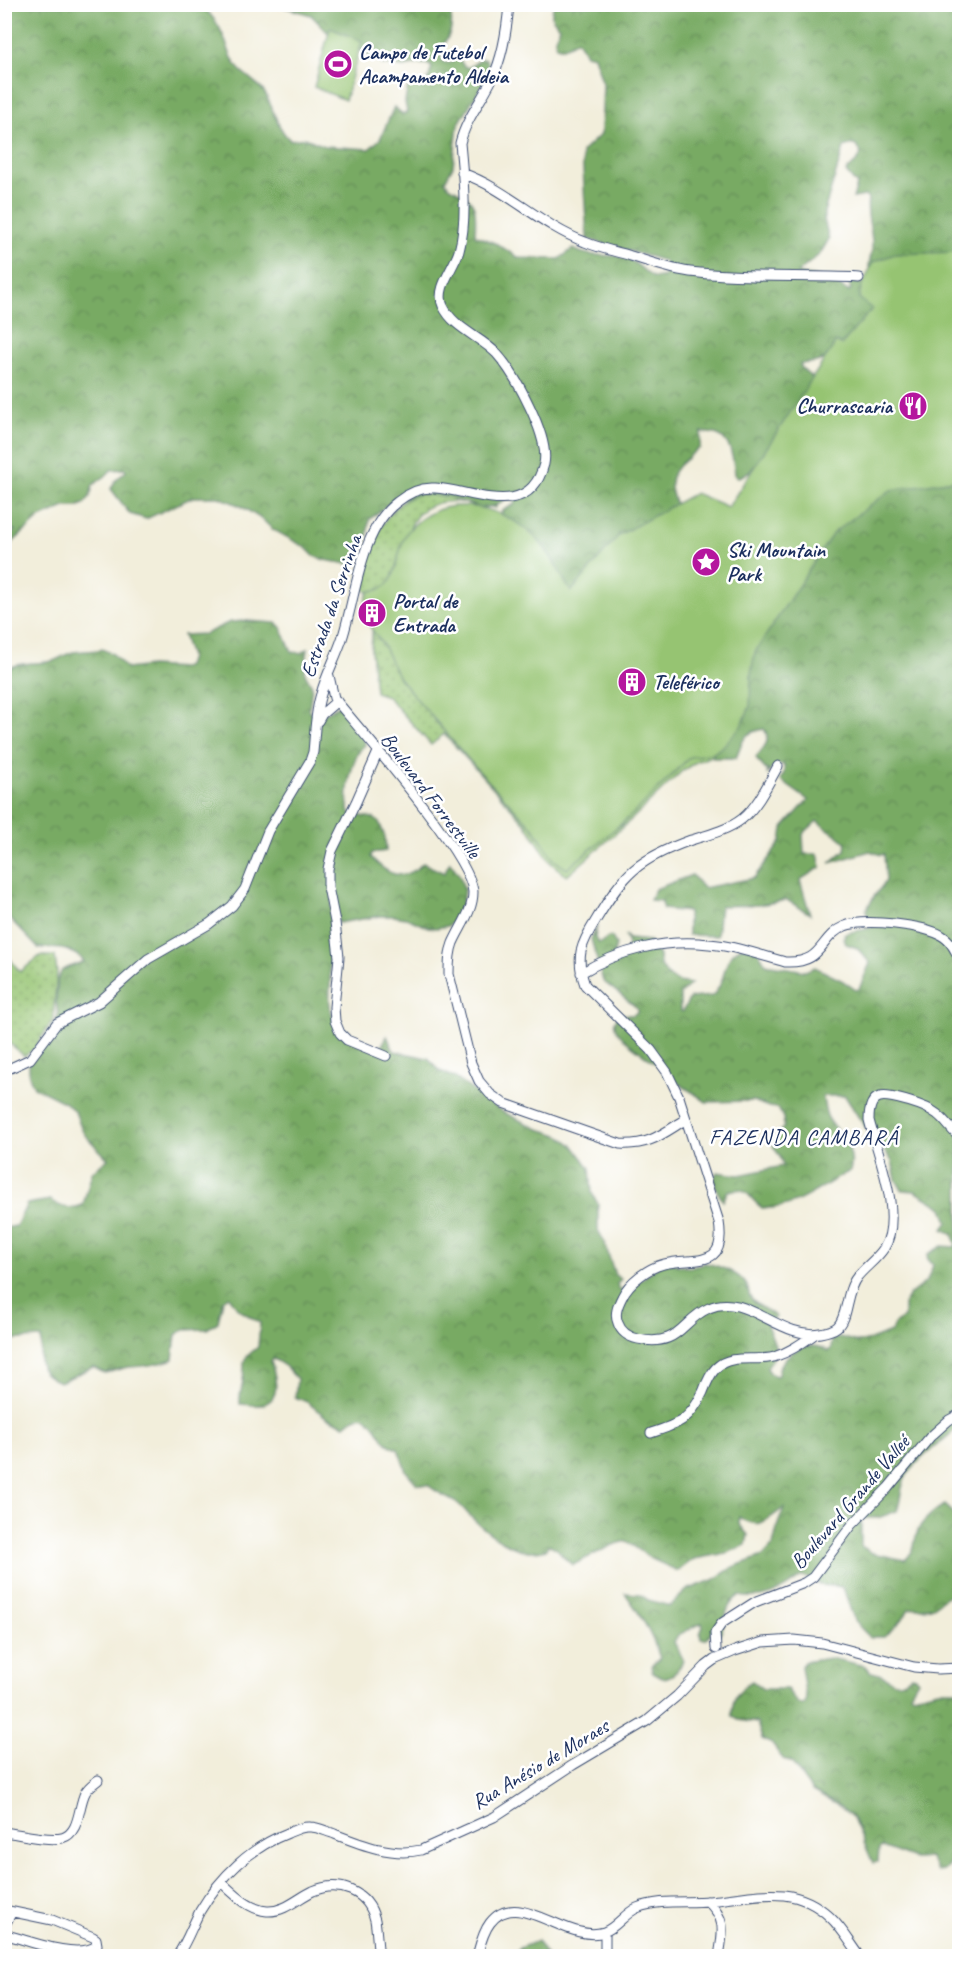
<svg xmlns="http://www.w3.org/2000/svg" width="964" height="1961" viewBox="0 0 964 1961" font-family="Caveat,sans-serif">
  <style>
    .grass { fill: url(#grass-dots); stroke: #587a68; stroke-width: 1.5 }
    .forest { fill: url(#forest-crowns); stroke: #4a6c61; stroke-width: 1.5 }
    .park { fill: #96c472; stroke: #587a68; stroke-width: 1.5 }
    .lines { fill: none; stroke-linecap: round; stroke-linejoin: round }
    .minor-casing { stroke: #3b4c71; stroke-width: 11 }
    .minor { stroke: #fff; stroke-width: 9 }
    .labels { text-anchor: middle; stroke-width: 5; stroke-linejoin: round; paint-order: stroke }
    .poi-label { font-size: 21px; font-weight: bold; fill: #1b2f5e; stroke: #fff; text-anchor: start }
    .street-label { font-size: 21px; fill: #1b2f5e; stroke: #fff }
    .neighbourhood-label { font-size: 22px; letter-spacing: 1.5px; fill: #1b2f5e; stroke: #fff }
  </style>
  <defs>
    <pattern id="grass-dots" width="8" height="8" patternUnits="userSpaceOnUse" patternTransform="scale(1.5)"><rect width="8" height="8" fill="#96c472"/><path d="M2 2h.1M6 6h.1" fill="none" stroke="#7aa061" stroke-width="1.8" stroke-linecap="round"/></pattern>
    <pattern id="forest-crowns" width="20" height="18" patternUnits="userSpaceOnUse" patternTransform="scale(1.5)"><rect width="20" height="18" fill="#78aa64"/><path d="M2 6a3 3 0 1 1 6 0M12 15a3 3 0 1 1 6 0" fill="none" stroke="#628b56"/></pattern>
  </defs>
  <rect width="100%" height="100%" fill="#fff"/>
  <filter id="ink" filterUnits="userSpaceOnUse"><feTurbulence type="fractalNoise" baseFrequency=".0167" numOctaves="2"/><feDisplacementMap in="SourceGraphic" scale="12" xChannelSelector="R" yChannelSelector="G"/><feConvolveMatrix kernelMatrix="1 2 1 2 8 2 1 2 1" color-interpolation-filters="sRGB"/></filter>
  <filter id="wash" filterUnits="userSpaceOnUse"><feTurbulence type="fractalNoise" baseFrequency=".008" numOctaves="4" result="noise"/><feDisplacementMap in="SourceGraphic" scale="24" xChannelSelector="R" yChannelSelector="G"/><feGaussianBlur stdDeviation="1.35" result="paint"/><feColorMatrix in="noise" values="0 0 0 0 0 0 0 0 0 0 0 0 0 0 0 0 0 1.4 0 .05"/><feComposite in="paint" operator="in"/></filter>
  <g filter="url(#wash)">
    <rect width="100%" height="100%" fill="#f2eedb"/>
    <path class="grass" d="M432,492L497,504L496,508C471,502 431,493 414,520C406,532 398,567 393,582L387,589L370,594L361,587C363,560 381,515 405,500C414,495 422,493 432,492Z
      M373,621L575,851L622,825L629,816L609,772L719,747L717,754L696,762L682,771L632,819L567,876L551,863L525,823L444,734L431,745L387,696L375,692L371,650Z
      M4,951L20,972L40,956H55L57,973L53,1020L34,1049L24,1056L5,1039Z"/>
    <path class="forest" d="M438,4L449,8C451,16 453,23 450,32C447,43 436,49 443,62L450,63L457,57L464,66L468,68L481,59H486L488,63L485,80L458,125L453,166L445,181C448,187 451,187 456,190C479,201 476,213 475,235L497,244L519,258L559,259L573,249C594,260 608,252 626,258C637,262 644,272 654,278L665,276V261L587,239L582,152L601,134L603,84L594,56L586,54L577,40L563,48L556,46L555,38L560,27C551,19 550,15 554,5H959V260L874,273L869,270C868,262 872,255 872,247C873,230 865,216 868,199L865,196L853,198L857,185L846,172C850,166 867,157 858,148C854,143 849,145 844,147L824,212V219L829,239L820,254L797,273L830,280L849,292L851,289L848,282L867,284L880,301L832,357L816,362L800,364L802,369L818,383C802,406 763,471 738,477L735,475C733,461 732,438 715,434C710,433 705,433 701,432L700,448C692,451 691,456 685,460C664,476 670,493 680,513L576,607L501,516L502,511L515,504V500L506,499L494,506L480,508L449,497L419,494L391,502L369,520L367,539L359,549L353,565L324,560L314,556L305,547L272,529L263,520L241,506L219,497H193L146,519L130,514L111,489L115,481L126,471L125,469L111,470L107,475L93,485L90,497L84,504L78,507H65L40,518L12,543L10,537L15,530L4,529V5H201C211,14 218,23 223,35C228,46 230,59 239,69C248,78 259,83 266,95C274,110 277,128 290,140L305,138L325,146L369,149L380,139L394,107L403,114L407,112L405,102L408,86L411,84L418,87L426,86L432,67L427,64H418L404,67L384,65L362,51L337,42L311,15L284,7L281,5Z
      M960,445L959,1427C944,1440 913,1462 905,1479C900,1490 901,1501 897,1511L878,1518H861V1546L872,1553L905,1560C918,1547 912,1544 918,1530C922,1521 936,1509 945,1505L959,1518V1594C942,1594 944,1601 933,1606C928,1609 915,1607 909,1609L902,1620L884,1637H870C850,1620 852,1611 843,1588C835,1584 830,1587 822,1585C815,1583 809,1578 802,1576C781,1592 766,1601 739,1596C725,1604 726,1621 720,1635V1632L713,1631L707,1639H701L700,1634L703,1626L702,1623L678,1635L674,1642L683,1659C680,1670 673,1677 662,1678L653,1673L651,1666L660,1658C652,1634 640,1613 625,1593L640,1594L648,1600L670,1606L687,1590L715,1579L733,1567L763,1556L773,1545L778,1524L784,1508C766,1520 759,1531 739,1517V1524L748,1535L746,1545L727,1553L694,1559L678,1571L652,1559L626,1541L613,1545L573,1565C563,1559 559,1546 548,1545L546,1549C520,1558 490,1535 472,1518C467,1513 462,1506 456,1502C445,1495 438,1494 428,1485L417,1484L406,1471L398,1449C393,1447 388,1445 385,1441C374,1426 367,1404 345,1425L326,1417L307,1402L295,1397L297,1379L285,1366L274,1359L271,1361C274,1374 283,1398 264,1404C258,1407 247,1404 240,1404C239,1396 242,1388 243,1380C246,1360 238,1362 258,1347L260,1323L238,1309L229,1296L223,1300L218,1322L207,1329L183,1330L176,1335L173,1359C158,1365 145,1366 129,1367C121,1368 113,1372 104,1373L93,1367L60,1382C33,1371 41,1362 41,1338L5,1340V1228L16,1226L27,1204L50,1200C62,1208 69,1210 83,1205L92,1172L108,1159L84,1134L75,1112L66,1103L34,1087L29,1076V1063L57,1020C59,1012 56,1007 56,1000C56,992 58,988 57,981L62,970L84,961C70,947 57,948 38,948L12,921L5,916V670C18,662 32,664 47,662C57,662 64,654 73,652C83,650 92,652 102,649L113,654L127,669L150,666L183,668L187,666L190,657L183,635L205,634L230,622L246,621L276,623L281,627L292,652L301,653L308,649L305,673L312,686L309,711L320,717L340,704L364,738L365,745C352,753 342,801 351,814L373,818L379,822L385,837L386,851L372,853L371,857C387,875 404,883 423,863L444,873L450,862L460,876L464,889L462,905L454,921L448,926L436,928L428,927L406,918L393,916H380L338,923L336,891H334C328,920 330,946 330,975C331,988 327,1004 333,1017C340,1035 361,1049 381,1047L387,1036L394,1051L428,1058L440,1071L454,1077L503,1112L536,1128L561,1136L574,1146L590,1168L592,1193L598,1204V1230L604,1241L615,1275L621,1279L617,1284L620,1290C637,1285 652,1272 663,1260C677,1265 690,1271 705,1263C719,1266 737,1271 746,1284C749,1288 748,1293 750,1297C756,1307 768,1309 776,1317L767,1325C775,1345 780,1347 767,1368L771,1374L776,1376L778,1375C778,1359 798,1345 814,1346C819,1346 824,1349 828,1351L831,1349L832,1340C841,1333 849,1342 859,1342C869,1342 882,1335 891,1332L894,1324L904,1318V1304L909,1295L927,1281L933,1265L927,1258L928,1254L942,1246L955,1247L956,1244L952,1234L943,1229L948,1222L943,1208L915,1191L902,1190L896,1180L892,1161L861,1121L845,1096H824L823,1098C824,1105 825,1112 828,1118C838,1135 857,1148 850,1171C822,1185 795,1211 762,1208C747,1197 748,1185 728,1191L723,1201C718,1193 710,1181 717,1172L739,1175L783,1166C781,1146 760,1150 784,1127L783,1118L778,1108L769,1107L753,1101L706,1102C694,1092 679,1085 667,1075C663,1073 661,1068 658,1065C649,1057 606,1033 616,1019C620,1012 627,1015 633,1015L637,1012V1008L603,981L591,939L597,926L595,938L598,943H600L608,937H612L616,945L613,957L624,954L628,945L625,935L629,939L650,941L649,943L659,955L660,965L668,976L678,982L691,984L680,994V1010L682,1012L690,998L712,996C730,979 718,956 746,945L757,949L766,964L805,971L815,967L843,981L856,990L859,989L870,963L857,948L846,944L843,938L845,936L844,934C854,930 866,931 876,925L875,921L867,915L866,910L875,895L886,881L884,854L881,855L870,851L830,863L845,850L846,843C838,834 826,829 817,821L803,834L804,854H818L821,867L800,880L810,914L787,900L759,905L720,906L717,936L688,935V912L663,909L662,901L650,900L655,889L692,875L703,888L754,878L781,842L783,828L808,800L780,780L784,773V765C775,763 772,769 767,775L768,770H766L757,760L756,757C764,748 772,740 764,729C741,733 744,741 736,758H713V754L729,731L747,556Z
      M830,1658L866,1666L871,1672C890,1674 891,1691 911,1676L916,1677L918,1680L910,1694L913,1696L938,1690H959V1858L954,1859L945,1870L937,1871L930,1858L915,1859L882,1847L879,1849L878,1862L873,1863L853,1818L839,1806L812,1791L792,1763L783,1759L771,1743L762,1739L757,1723L738,1720L732,1715C732,1698 738,1690 752,1681L763,1689H787L797,1703L802,1705L805,1704L806,1699L801,1666L804,1662Z
      M537,1941L547,1956H513L519,1948Z"/>
    <path class="park" d="M330,28L362,41L345,100L314,87Z
      M959,252V479L891,490L833,533L755,652L751,673L750,706L742,725L724,745L713,753L690,757L634,813L567,869L554,860L536,831L475,767L399,678L383,645L370,627L364,613L366,598L370,591C403,590 393,550 408,531C444,490 502,504 537,539C554,557 559,573 571,592L619,535L695,493L728,507L836,342L841,345L872,309L859,298L861,288L873,262L895,254Z"/>
  </g>
  <g filter="url(#ink)">
    <g class="lines">
      <g class="minor-casing">
        <path id="minor" d="M462,173C507,189 540,225 585,242C599,248 614,251 628,255C649,262 669,269 690,272C746,279 803,275 859,278
          M329,676L334,698C361,731 471,855 473,892C473,911 461,925 453,943C449,953 449,963 449,974L471,1063L479,1081L490,1094L503,1103L620,1144C649,1146 662,1134 685,1120
          M318,721L322,714L337,701
          M378,752L356,802L332,851L328,869V887L335,922L339,957L334,1007L335,1021L340,1033L347,1040L386,1056
          M778,766C768,784 758,806 742,819C728,830 708,835 691,840C638,859 624,873 596,920C581,944 575,957 585,985L651,1050L667,1072L679,1097L719,1222C727,1271 694,1256 664,1264C648,1268 629,1282 622,1297C618,1305 614,1314 618,1323C621,1332 629,1337 638,1339C680,1348 681,1320 709,1308C746,1291 780,1340 820,1333C826,1332 832,1331 837,1327C848,1318 845,1292 857,1277C865,1267 877,1259 884,1248C904,1217 877,1152 869,1120C869,1090 885,1095 907,1101C917,1104 928,1107 937,1114C945,1120 952,1131 960,1138
          M581,973C619,950 664,939 709,944C735,946 760,955 785,962C825,964 818,937 845,926C863,918 928,925 944,937C952,942 955,951 960,959
          M4,1071L30,1059L57,1023L99,1002L148,959L209,924L232,906L245,889L268,831L310,761L313,752C315,733 315,712 321,694C326,675 336,657 342,639C356,597 360,530 397,502C408,493 421,487 435,488C473,490 529,522 544,464C550,437 515,374 497,354C480,336 454,329 443,306C435,288 454,268 459,251C468,219 463,176 460,143C466,119 482,100 492,79C503,57 507,29 509,4
          M651,1433C679,1424 690,1420 703,1392C706,1384 710,1374 716,1368C731,1353 756,1362 774,1357C790,1352 802,1343 815,1334
          M716,1649L715,1633L722,1623L755,1602L804,1583L813,1577L852,1525L888,1488L930,1437L949,1420L960,1414
          M4,1832C20,1834 47,1841 62,1838C80,1833 78,1807 85,1793C88,1787 93,1784 98,1780
          M221,1882C234,1894 248,1909 267,1911C285,1912 298,1898 313,1891C339,1880 368,1891 375,1920C377,1931 377,1944 379,1956
          M707,1901C727,1919 723,1932 719,1956
          M4,1910L52,1920L93,1937L96,1939L97,1945C79,1961 26,1940 4,1934
          M4,1926L12,1912
          M605,1932V1956
          M177,1956C187,1942 192,1926 200,1911C220,1877 251,1847 288,1833C295,1830 302,1826 310,1827C318,1827 325,1831 332,1833C360,1844 391,1857 421,1850L494,1817L573,1765L647,1721L677,1696L706,1666L714,1660L735,1651L763,1642L794,1640L822,1643L914,1667L938,1669L960,1668
          M477,1956C480,1945 483,1932 490,1923C518,1886 566,1944 604,1932C616,1928 625,1913 637,1908C660,1899 685,1903 709,1901C754,1897 793,1882 830,1917C842,1928 851,1944 860,1956"/>
      </g>
      <use href="#minor" class="minor"/>
    </g>
  </g>
  <defs>
    <g id="stadium-disc" transform="scale(1.5)"><circle r="9.5" fill="#b5179e" stroke="#fff"/><path d="M0-5a6.5 5 0 1 0 0 10a6.5 5 0 1 0 0-10ZM-3.5-1.8h7v3.6h-7Z" fill="#fff"/></g>
    <g id="restaurant-disc" transform="scale(1.5)"><circle r="9.5" fill="#b5179e" stroke="#fff"/><path d="M-5-6h1v4h1v-4h1v4h1v-4h1v5L-1.5 .5V6h-2V.5L-5-1ZM5-6V6H3V1.5H1.5Q1.5-4 5-6Z" fill="#fff"/></g>
    <g id="sight-disc" transform="scale(1.5)"><circle r="9.5" fill="#b5179e" stroke="#fff"/><path d="M0-6L1.8-2.2L6-1.7L2.9 1.2L3.7 5.4L0 3.3L-3.7 5.4L-2.9 1.2L-6-1.7L-1.8-2.2Z" fill="#fff"/></g>
    <g id="building-disc" transform="scale(1.5)"><circle r="9.5" fill="#b5179e" stroke="#fff"/><path d="M-4-6H4V6H1V3H-1V6H-4ZM-2.5-4.3h1.7v1.8h-1.7ZM.8-4.3h1.7v1.8H.8ZM-2.5-1h1.7V.8h-1.7ZM.8-1h1.7V.8H.8Z" fill="#fff"/></g>
  </defs>
  <g fill-rule="evenodd">
    <use href="#stadium-disc" x="338" y="64"/>
    <use href="#restaurant-disc" x="913" y="406"/>
    <use href="#sight-disc" x="706" y="562"/>
    <use href="#building-disc" x="372" y="613"/>
    <use href="#building-disc" x="632" y="682"/>
  </g>
  <g class="labels">
    <g class="poi-label">
      <text x="359" y="59">Campo de Futebol<tspan x="359" dy="24">Acampamento Aldeia</tspan></text>
      <text x="892" y="413" text-anchor="end">Churrascaria</text>
      <text x="727" y="557">Ski Mountain<tspan x="727" dy="24">Park</tspan></text>
      <text x="393" y="608">Portal de<tspan x="393" dy="24">Entrada</tspan></text>
      <text x="653" y="689">Teleférico</text>
    </g>
    <g class="street-label">
      <text transform="translate(331 606) rotate(-71)" y="7">Estrada da Serrinha</text>
      <text transform="translate(431 795) rotate(53)" y="7">Boulevard Forrestville</text>
      <text transform="translate(850 1502) rotate(-49)" y="7">Boulevard Grande Valleé</text>
      <text transform="translate(540 1764) rotate(-31)" y="7">Rua Anésio de Moraes</text>
    </g>
    <g class="neighbourhood-label">
      <text x="804" y="1144">FAZENDA CAMBARÁ</text>
    </g>
  </g>
  <rect width="964" height="1961" fill="none" stroke="#fff" stroke-width="24"/>
</svg>
